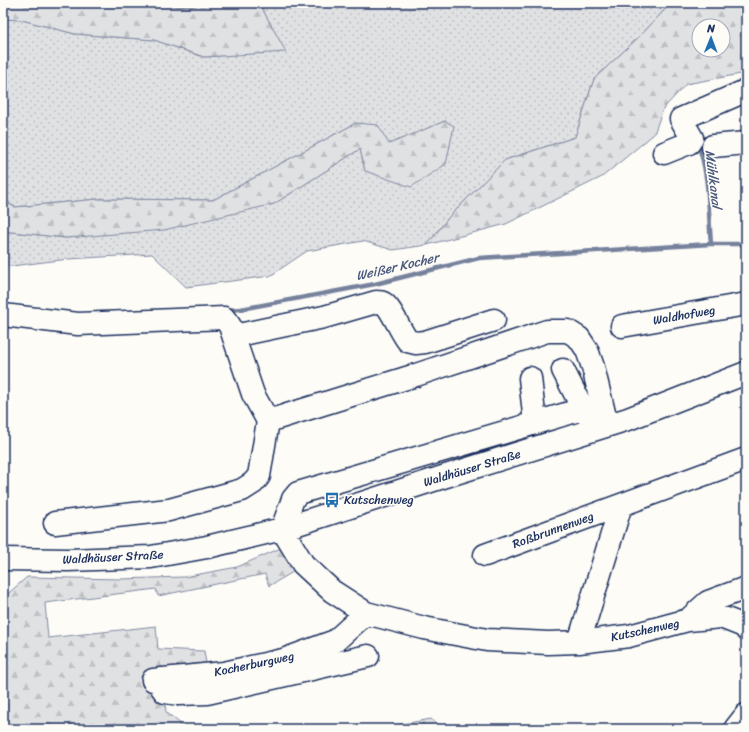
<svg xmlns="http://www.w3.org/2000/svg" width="749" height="732" viewBox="0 0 749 732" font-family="Sriracha,sans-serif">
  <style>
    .grass { fill: url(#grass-dots); stroke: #7e88a0 }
    .forest { fill: url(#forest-firs); stroke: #7e88a0; fill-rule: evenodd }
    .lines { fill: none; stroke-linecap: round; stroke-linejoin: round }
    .stream { stroke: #76819c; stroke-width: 4.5 }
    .minor-casing { stroke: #1b2f5e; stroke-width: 25 }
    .minor { stroke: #fdfcf7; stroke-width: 22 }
    .labels { text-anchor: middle; stroke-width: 3.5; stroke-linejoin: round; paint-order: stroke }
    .street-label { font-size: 12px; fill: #1b2f5e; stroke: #fdfcf7 }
    .poi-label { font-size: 12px; fill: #1b2f5e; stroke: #fdfcf7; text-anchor: start }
    .water-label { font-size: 13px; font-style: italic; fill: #49587d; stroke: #fdfcf7 }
  </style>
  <defs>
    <pattern id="grass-dots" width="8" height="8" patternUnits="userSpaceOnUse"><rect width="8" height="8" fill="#e0e1e3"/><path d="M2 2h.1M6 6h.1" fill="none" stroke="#c0c1c5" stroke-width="1.8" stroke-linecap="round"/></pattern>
    <pattern id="forest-firs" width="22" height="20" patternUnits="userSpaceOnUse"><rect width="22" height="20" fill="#e0e1e3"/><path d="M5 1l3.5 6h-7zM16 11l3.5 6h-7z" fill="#c0c1c5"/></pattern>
  </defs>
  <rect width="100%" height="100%" fill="#fdfcf7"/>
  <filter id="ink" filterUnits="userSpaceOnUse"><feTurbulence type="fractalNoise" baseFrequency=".025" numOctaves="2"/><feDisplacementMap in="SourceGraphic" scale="8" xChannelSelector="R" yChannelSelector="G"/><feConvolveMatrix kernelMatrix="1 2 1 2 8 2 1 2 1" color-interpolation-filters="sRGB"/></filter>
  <g filter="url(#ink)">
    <path class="grass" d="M125,3H207L190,7Z
      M259,3H671L642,34L594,79L575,137L505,160L449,217L427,245L393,250L363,241L307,251L270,276L186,287L152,254L69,259L3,267V231L66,238L274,204L360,149L365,171L445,121L389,145L356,123L213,200L98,199L15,207L3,200V19L22,20L75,34L154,40L204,57L285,51Z"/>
    <path class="forest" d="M3,3H125L190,7L207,3H259L286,52L204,57L154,40L75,34L22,20L3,19Z
      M671,3H746V73L686,84L663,109L654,134L602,177L506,224L427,245L449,217L505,160L575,137L594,79L642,34ZM699,26H723V50H699Z
      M445,121L454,126L446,164L411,187L365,171L360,149L274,204L164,230L66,238L3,231V201L15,207L98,199L213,200L356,123L378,125L389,144Z
      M288,545L300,564L293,572L269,586L265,574L158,596L156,589L45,603L48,638L156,626L158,649L204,651L207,669L162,674L166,712L187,729H3V598L27,577L120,579L184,577L237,567Z
      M431,719L443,729H374Z"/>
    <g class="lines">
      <path class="stream" d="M697,142C710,174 708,210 711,244
        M226,310L241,309L375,284L479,258L711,244H746"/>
      <g class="minor-casing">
        <path id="minor" d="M713,146L746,143
          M664,153L689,143L692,138L681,119L745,91
          M3,315L78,324L224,318L230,326L253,394L268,421L259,476L253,483L242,490L169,510L55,523
          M622,326L746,304
          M234,336L324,317L376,302C378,302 381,302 383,303C391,307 401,333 408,341L416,343L425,342L494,320
          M563,370L584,411
          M530,378L535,423
          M268,421L416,375L547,331H568L579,338L587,350L593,367L607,425
          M599,428L584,411H576L298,493L293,499L282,529L303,564L332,591L366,613L424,628L487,640L548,643L579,642L629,636L688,620L721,617L744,626L746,629
          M485,555L746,459
          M3,559L68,560L151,557L207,547L282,529L446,476L628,419L746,373
          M688,620L708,602L746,588
          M579,642L621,505
          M161,679L162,688L165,692L179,694L207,693L368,656
          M153,680L224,673L283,660L335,641L366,613
          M735,729L746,715"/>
      </g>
      <use href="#minor" class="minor"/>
    </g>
  </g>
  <defs>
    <g id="bus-bare" transform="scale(1.2)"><path d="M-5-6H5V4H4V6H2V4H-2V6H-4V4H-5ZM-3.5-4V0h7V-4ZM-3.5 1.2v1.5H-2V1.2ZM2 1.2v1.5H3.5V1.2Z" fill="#1f6fb2" stroke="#fdfcf7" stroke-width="2.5" paint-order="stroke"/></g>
  </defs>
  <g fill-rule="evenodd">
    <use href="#bus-bare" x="332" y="500"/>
  </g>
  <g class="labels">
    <g class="street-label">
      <text transform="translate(684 315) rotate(-10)" y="4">Waldhofweg</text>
      <text transform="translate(472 468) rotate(-17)" y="4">Waldhäuser Straße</text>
      <text transform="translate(553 530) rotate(-20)" y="4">Roßbrunnenweg</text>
      <text transform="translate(113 557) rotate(-3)" y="4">Waldhäuser Straße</text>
      <text transform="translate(645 630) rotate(-12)" y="4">Kutschenweg</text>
      <text transform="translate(254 664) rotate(-12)" y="4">Kocherburgweg</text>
    </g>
    <g class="poi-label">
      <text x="344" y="504">Kutschenweg</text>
    </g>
    <g class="water-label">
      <text transform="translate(714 179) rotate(83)" y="5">Mühlkanal</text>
      <text transform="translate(397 266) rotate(-13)" y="5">Weißer Kocher</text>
    </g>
  </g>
  <rect width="749" height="732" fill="none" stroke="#fdfcf7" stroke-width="16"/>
  <rect x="8" y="8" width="733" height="716" fill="none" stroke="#1b2f5e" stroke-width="1.5" filter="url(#ink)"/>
  <g transform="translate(711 38) rotate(1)"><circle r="19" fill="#fdfcf7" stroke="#a3aaba"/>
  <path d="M0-3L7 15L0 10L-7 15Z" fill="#1f6fb2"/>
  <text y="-6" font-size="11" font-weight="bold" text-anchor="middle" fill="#1b2f5e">N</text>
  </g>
</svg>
